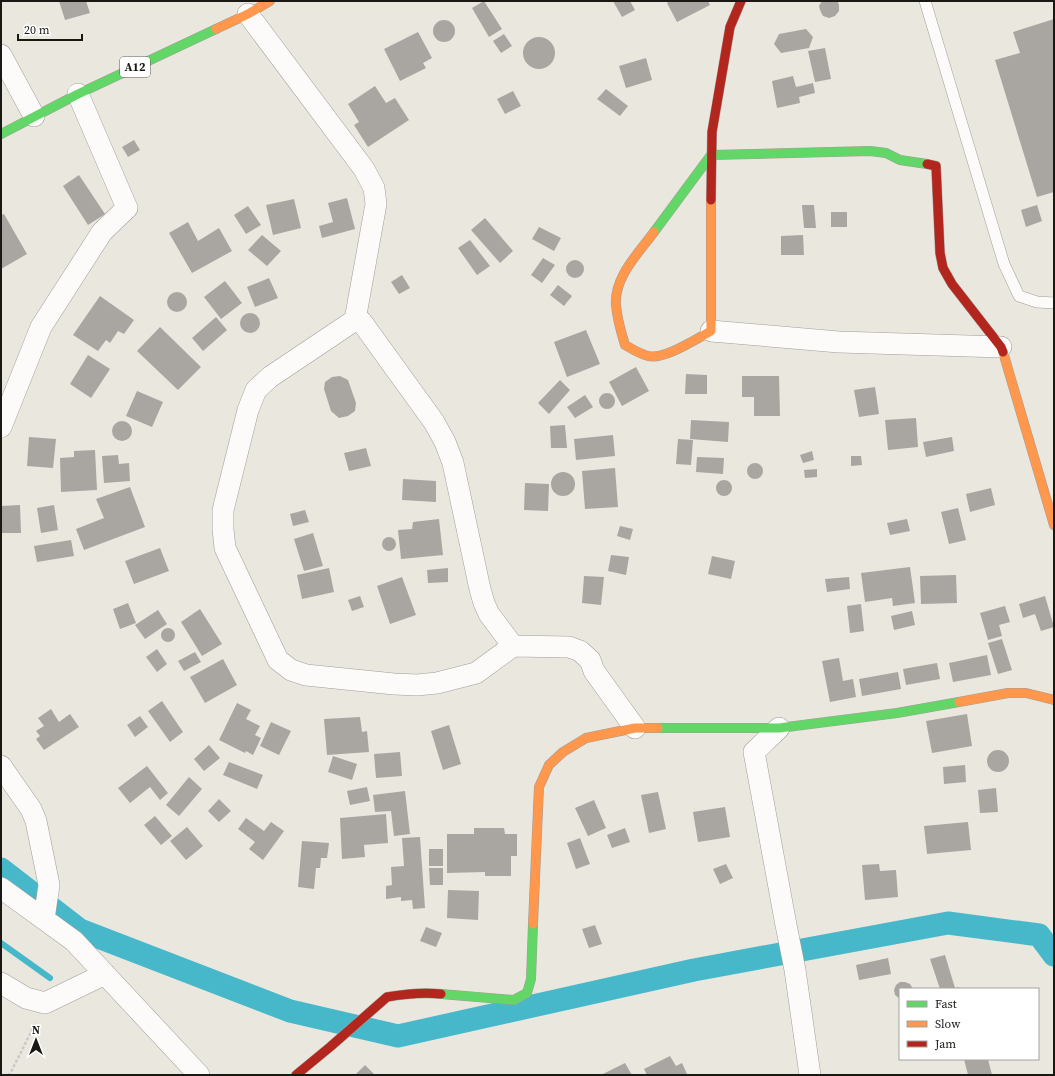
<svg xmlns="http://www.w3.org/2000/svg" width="1055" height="1076" viewBox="0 0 1055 1076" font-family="'Source Serif 4',serif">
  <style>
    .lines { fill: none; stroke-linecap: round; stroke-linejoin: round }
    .stream { stroke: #46b8ca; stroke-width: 6 }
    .canal { stroke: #46b8ca; stroke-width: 23 }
    .building { fill: #a9a6a1 }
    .lane-casing { stroke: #a09e98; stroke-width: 12 }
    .street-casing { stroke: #a09e98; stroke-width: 22 }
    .fast-casing { stroke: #a09e98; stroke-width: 10 }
    .slow-casing { stroke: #a09e98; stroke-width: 10 }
    .jam-casing { stroke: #a09e98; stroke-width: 10 }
    .path { stroke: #cac9c7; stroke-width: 2.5; stroke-dasharray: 3 2; stroke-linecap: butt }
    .lane { stroke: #fcfbfa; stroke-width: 11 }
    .street { stroke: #fcfbfa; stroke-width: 21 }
    .fast { stroke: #63d668; stroke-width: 9 }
    .slow { stroke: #ff974d; stroke-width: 9 }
    .jam { stroke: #b3261e; stroke-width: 9 }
    .labels { text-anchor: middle; stroke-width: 3; stroke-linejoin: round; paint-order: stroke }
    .shield { fill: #fff; stroke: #5f5d5a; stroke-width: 1 }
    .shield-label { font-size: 12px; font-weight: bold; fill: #1a1813 }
  </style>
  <rect width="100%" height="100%" fill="#eae7df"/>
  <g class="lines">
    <path class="stream" d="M1,943L50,978"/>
    <path class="canal" d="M1,869L80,930L290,1011L398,1036L694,970L948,923L1039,935L1054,955"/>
  </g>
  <path class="building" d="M59,1H86L90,13L65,20Z
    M484,1L502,29L489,37L472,8Z
    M613,1H630L635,10L622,17Z
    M670,1H708L710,5L677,22L667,3Z
    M822,1L838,2L839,5V11L835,16L829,18L823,16L820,10L819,6Z
    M1054,19V192L1037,197L995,60L1020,53L1013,32Z
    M433 31a11 11 0 1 1 22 0a11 11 0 1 1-22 0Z
    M806,29L813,37L809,48L781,53L774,44L779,34Z
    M418,32L432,58L423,63L426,68L400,81L384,49Z
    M504,34L512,46L501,53L493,41Z
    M523 53a16 16 0 1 1 32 0a16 16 0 1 1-32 0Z
    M825,48L831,79L815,82L808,51Z
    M646,58L652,80L626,88L619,66Z
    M793,76L796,87L813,83L815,93L799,97L800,103L777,108L772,81Z
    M375,86L386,103L395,98L409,120L368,147L354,125L359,122L348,104Z
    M606,89L628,106L620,116L597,99Z
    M513,91L521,106L505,114L497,99Z
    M134,140L140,150L128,157L122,147Z
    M79,175L105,214L88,225L63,186Z
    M347,198L355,229L322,238L319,226L333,222L328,203Z
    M294,199L301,228L273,235L266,205Z
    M802,205H814L816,228H804Z
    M1037,205L1042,221L1026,227L1021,210Z
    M248,206L261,225L246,234L234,215Z
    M831,212H847V227H831Z
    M4,214L27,254L1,269V215Z
    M485,218L513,251L500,263L471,230Z
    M188,222L198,241L219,228L232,251L192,273L169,233Z
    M539,227L561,238L554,251L532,239Z
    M262,235L281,251L267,266L248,250Z
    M803,235L804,255H781V236Z
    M470,240L490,266L477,275L458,248Z
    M543,258L555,265L542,283L531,275Z
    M566 269a9 9 0 1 1 18 0a9 9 0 1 1-18 0Z
    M402,275L410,288L399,294L391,282Z
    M269,278L278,298L255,307L247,287Z
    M225,281L242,303L221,319L204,297Z
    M558,285L572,296L564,306L550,295Z
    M167 302a10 10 0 1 1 20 0a10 10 0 1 1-20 0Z
    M100,296L134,320L124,334L118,331L110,343L106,340L98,351L73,335Z
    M240 323a10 10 0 1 1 20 0a10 10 0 1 1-20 0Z
    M216,317L227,330L203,351L192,338Z
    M160,327L201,367L178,390L137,351Z
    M586,330L600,364L567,377L554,342Z
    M88,355L110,369L91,398L70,384Z
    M636,367L649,391L622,406L609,382Z
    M686,374L707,375V394H685Z
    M340,376L348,380L356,403L355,411L348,416L339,418L331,411L324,389L325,382L332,377Z
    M742,376H779L780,416H754V397H742Z
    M560,380L570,390L549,414L538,403Z
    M875,387L879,414L859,417L854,390Z
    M137,391L163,402L152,427L126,416Z
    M599 401a8 8 0 1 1 16 0a8 8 0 1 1-16 0Z
    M585,395L593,407L575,418L567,407Z
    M916,418L918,447L888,450L885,420Z
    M691,420L729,422L728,442L690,439Z
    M112 431a10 10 0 1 1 20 0a10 10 0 1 1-20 0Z
    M565,425L567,448H551L550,426Z
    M613,435L615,456L576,460L574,439Z
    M29,437L56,439L53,468L27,466Z
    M952,437L954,451L926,457L923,442Z
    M678,439L693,440L691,465L676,464Z
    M366,448L371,466L349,471L344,453Z
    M95,450L97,490L61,492L60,458L74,457V451Z
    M812,451L814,460L803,463L800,455Z
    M118,455L119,464L129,463L130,481L104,483L102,456Z
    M851,456H861L862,465L851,466Z
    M697,457L724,458L723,474L696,472Z
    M747 471a8 8 0 1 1 16 0a8 8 0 1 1-16 0Z
    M615,468L618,507L585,509L582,471Z
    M817,469V477L805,478L804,470Z
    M551 484a12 12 0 1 1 24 0a12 12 0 1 1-24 0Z
    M403,479L436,481V502L402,500Z
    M716 488a8 8 0 1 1 16 0a8 8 0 1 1-16 0Z
    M525,483L549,484L548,511L524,510Z
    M130,487L145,527L84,550L76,529L104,518L96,499Z
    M991,488L995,505L970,512L966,494Z
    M20,505L21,533H1V506Z
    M54,505L58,530L41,533L37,508Z
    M958,508L966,540L949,544L941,512Z
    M305,510L309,522L293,526L290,514Z
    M439,519L443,555L401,559L398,530L412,529L413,522Z
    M907,519L910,531L890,535L887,523Z
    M620,526L633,529L630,540L617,536Z
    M313,533L323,566L304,571L294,539Z
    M382 544a7 7 0 1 1 14 0a7 7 0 1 1-14 0Z
    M71,540L74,556L37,562L34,546Z
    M160,548L169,571L134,584L125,561Z
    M611,555L629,557L626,575L608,571Z
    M712,556L735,561L731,579L708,574Z
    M910,567L915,603L893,606L892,598L865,602L861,573Z
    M329,568L334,592L302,599L297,575Z
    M448,568V582L428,583L427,570Z
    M956,575L957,603L921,604L920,576Z
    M584,576L604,577L601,605L582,603Z
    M402,577L416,615L390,624L377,586Z
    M849,577L850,589L827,592L825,579Z
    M360,596L364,607L352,611L348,600Z
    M1045,596L1054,627L1041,631L1035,614L1023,618L1019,604Z
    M128,603L136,623L120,629L113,609Z
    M861,604L864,631L850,633L847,606Z
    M1005,606L1010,622L999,625L1002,636L988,640L980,613Z
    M200,609L222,644L202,656L181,622Z
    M158,610L167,624L145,639L135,625Z
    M912,611L915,625L894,630L891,616Z
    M161 635a7 7 0 1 1 14 0a7 7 0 1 1-14 0Z
    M1002,639L1012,670L998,674L988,643Z
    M157,649L167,664L157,672L146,657Z
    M195,652L201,662L184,671L178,661Z
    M987,655L991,675L953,682L949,663Z
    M839,658L843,681L853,679L856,697L830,702L822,661Z
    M223,659L237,685L205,703L190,677Z
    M937,663L940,679L906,685L903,669Z
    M898,672L901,689L862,696L859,679Z
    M162,701L183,732L170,742L148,711Z
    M237,703L251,710L246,719L260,726L255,735L261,738L253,755L246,751L245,753L219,740Z
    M51,709L59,722L70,714L79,727L44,750L36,739L40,736L36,731L44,726L38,718Z
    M967,714L972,746L932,753L926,721Z
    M140,716L148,727L135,737L127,725Z
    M360,717L362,732L367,731L369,752L327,755L324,719Z
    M271,722L291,731L279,755L260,746Z
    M449,725L461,764L443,770L431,731Z
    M209,745L220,758L204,771L194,759Z
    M987 761a11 11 0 1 1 22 0a11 11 0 1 1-22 0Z
    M400,752L402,776L376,778L374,754Z
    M333,756L357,764L352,780L328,772Z
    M229,762L263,775L257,789L223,775Z
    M965,765L966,782L944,784L943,767Z
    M147,766L168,793L160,800L150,787L130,803L118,788Z
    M189,777L202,789L179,816L166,805Z
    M367,787L370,801L350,805L347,791Z
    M996,788L998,812L980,813L978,790Z
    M405,791L410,834L394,836L391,811L375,812L373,795Z
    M658,792L666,829L649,833L641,795Z
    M219,799L231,811L219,822L208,811Z
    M594,800L606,828L588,836L575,808Z
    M725,807L730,837L698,842L693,812Z
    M386,814L388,843L364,845L365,857L342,859L340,818Z
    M155,816L172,836L161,845L144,825Z
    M246,818L264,831L271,822L284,831L263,860L249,849L255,842L238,829Z
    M968,822L971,850L927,854L924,826Z
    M187,827L203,846L186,860L170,841Z
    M474,828H504L505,834H517V856H511V876H485V872L447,873V834H474Z
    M625,828L630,842L612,848L607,835Z
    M420,837L425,908L413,909L412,900L401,901V897L386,899V886L392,885L391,867L404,866L402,838Z
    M580,838L590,864L576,869L567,843Z
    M302,841L329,843L327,858H321L320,868H316L314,889L298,887Z
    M429,849H443V866H429Z
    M726,864L733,878L720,884L713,869Z
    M879,864L880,871L896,870L898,897L865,900L862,865Z
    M429,868H443V885H430Z
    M448,890L479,891L478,920L447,918Z
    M595,925L602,944L589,948L582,929Z
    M426,927L442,933L436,947L420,941Z
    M945,955L955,988L959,987V989H940L930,959Z
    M888,958L891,974L859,980L856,965Z
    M900,982H905L910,984L913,989H900V999L895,995L894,990L896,985Z
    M670,1056L676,1066L682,1063L687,1074L686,1075H647L644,1069Z
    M964,1059H988L992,1075H968Z
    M625,1063L632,1075H601Z
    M365,1065L375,1075H355Z"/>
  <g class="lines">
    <g class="lane-casing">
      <path id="lane" d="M925,1L1004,264L1019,296L1037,302L1054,303"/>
    </g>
    <g class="street-casing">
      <path id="street" d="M248,14L364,169L374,188L376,204L355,320L361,321L434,422L445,442L453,463L480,589L484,603L489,614L513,646L569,647L580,651L590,660L594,671L635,728
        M1,55L34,116
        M355,320L270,377L256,390L248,410L223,510V529L225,548L278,660L291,670L306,675L394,684L417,685L437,683L476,673L513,646
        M711,331L839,342L1001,347
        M1,427L41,327L102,232L127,208L78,94
        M779,728L754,752L786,925L795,970L810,1075
        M1,766L31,809L36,821L49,885L44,919
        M1,888L74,941L199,1075
        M1,983L26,998L45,1003L105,974"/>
    </g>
    <g class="fast-casing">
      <path id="fast" d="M1,134L78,94L216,29
        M654,232L711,155L870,151L886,153L900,160L927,164
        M658,728H779L897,713L959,702
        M441,994L514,1000L527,993L531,979L533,924"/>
    </g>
    <g class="slow-casing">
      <path id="slow" d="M216,29L248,14L270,1
        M654,232C638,254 614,277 616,305C617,319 621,332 625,345C632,349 640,354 648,356C664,360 696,339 711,331V200
        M1003,352L1054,525
        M959,702L1008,693H1026L1054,700
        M533,924L539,787L549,765L563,752L586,738L635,728H658"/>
    </g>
    <g class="jam-casing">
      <path id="jam" d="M927,164L936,166L940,253L943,268L952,284L1001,347L1003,352
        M711,200L712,132L730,27L741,1
        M296,1075L330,1047L387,997C404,994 423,992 441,994"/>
    </g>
    <path class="path" d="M8,1075L10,1074L36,1022"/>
    <use href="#lane" class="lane"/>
    <use href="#street" class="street"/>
    <use href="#fast" class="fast"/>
    <use href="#slow" class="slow"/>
    <use href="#jam" class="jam"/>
  </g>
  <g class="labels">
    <rect class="shield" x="120" y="57" width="30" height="20" rx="3"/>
    <g class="shield-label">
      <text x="135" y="71">A12</text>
    </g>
  </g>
  <rect width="1055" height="1076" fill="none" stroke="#1a1813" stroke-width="4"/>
  <rect x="899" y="988" width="140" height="72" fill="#ffffff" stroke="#a3a3a1"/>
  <rect x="907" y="1001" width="20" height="6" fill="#63d668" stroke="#a3a3a1"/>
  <text x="935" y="1008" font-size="12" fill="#1a1813">Fast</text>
  <rect x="907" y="1021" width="20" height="6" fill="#ff974d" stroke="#a3a3a1"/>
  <text x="935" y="1028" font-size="12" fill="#1a1813">Slow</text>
  <rect x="907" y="1041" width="20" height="6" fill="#b3261e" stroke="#a3a3a1"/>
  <text x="935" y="1048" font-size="12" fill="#1a1813">Jam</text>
  <g transform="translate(36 1040)" stroke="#ffffff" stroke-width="3" paint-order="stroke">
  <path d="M0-3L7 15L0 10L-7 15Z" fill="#1a1813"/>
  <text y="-6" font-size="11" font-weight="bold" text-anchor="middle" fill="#1a1813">N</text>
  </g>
  <path d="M18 34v6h64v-6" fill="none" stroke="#1a1813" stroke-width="2"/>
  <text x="24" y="34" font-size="12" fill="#1a1813" stroke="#ffffff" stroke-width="3" paint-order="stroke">20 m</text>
</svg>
